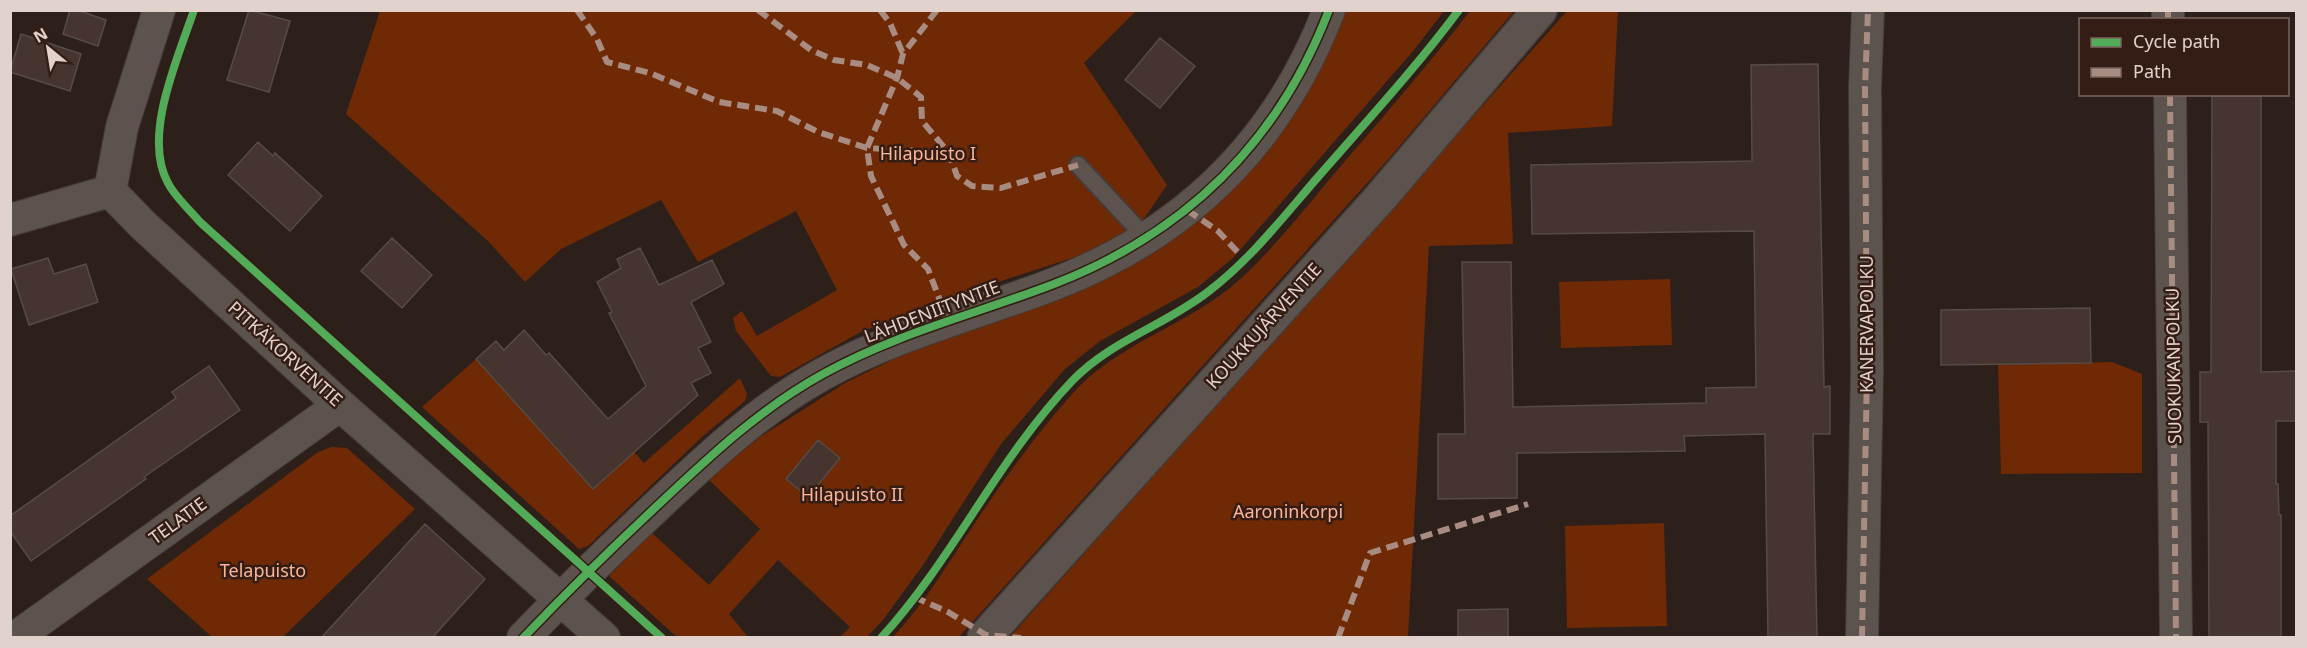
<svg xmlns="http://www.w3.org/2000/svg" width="2307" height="648" viewBox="0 0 2307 648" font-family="'Noto Sans',sans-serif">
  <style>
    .green { fill: #6f2905 }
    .building { fill: #46352e; stroke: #564b47; stroke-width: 1.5 }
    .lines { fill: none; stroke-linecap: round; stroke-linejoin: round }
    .lane-casing { stroke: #463b37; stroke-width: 20 }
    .street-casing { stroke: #463b37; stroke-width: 34 }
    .secondary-casing { stroke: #463b37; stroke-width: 36 }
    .lane { stroke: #5c524e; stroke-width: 16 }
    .street { stroke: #5c524e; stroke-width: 32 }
    .secondary { stroke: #5c524e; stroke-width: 33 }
    .quiet { stroke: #a88b81; stroke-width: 6; stroke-dasharray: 12 6; stroke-linecap: butt }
    .cycleway-casing { stroke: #341d14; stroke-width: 11 }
    .cycleway { stroke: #51ab58; stroke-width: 8 }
    .labels { text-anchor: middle; stroke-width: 5; stroke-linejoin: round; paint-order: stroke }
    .park-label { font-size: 18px; fill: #fab59a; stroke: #341d14 }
    .street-label { font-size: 18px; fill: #e2d2cc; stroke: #341d14 }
  </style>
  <rect width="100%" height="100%" fill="#2d201b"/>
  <path class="green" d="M380,11H1136L1084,63L1167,185L1141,223L1109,242L1078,256L924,306L859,333L780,377L771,376L736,331L733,318L742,311L757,336L837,290L796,211L698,262L661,200L561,249L525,282L488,241L346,114Z
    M1344,11H1444L1414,50L1233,258L1198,287L1100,341L1064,370L1001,444L923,565L883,620L867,637H840L850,627L778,560L729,614L748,637H677L609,576L652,533L709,585L760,529L708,479L760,437L845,383L908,352L1062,299L1121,272L1160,249L1196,222Z
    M1470,11H1514L1386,162L959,637H893C926,602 950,560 977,520C1006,476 1038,432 1073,393C1115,346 1181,327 1230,288C1266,258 1298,217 1328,181C1376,125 1425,69 1470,11Z
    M1567,11H1618L1612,126L1508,133L1513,244L1429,246L1408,637L1009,638Z
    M1670,279L1672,345L1561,348L1559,282Z
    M476,359L593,489L634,452L644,463L740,378L747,394L745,401L703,436L588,546L579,549L422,407Z
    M2112,362L2142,374V473L2001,474L1998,364Z
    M332,447L347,448L415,509L283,637H212L147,579L318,452Z
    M1664,523L1667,626L1567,628L1565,526Z"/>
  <path class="building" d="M70,10H77L106,20L98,46L63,34Z
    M249,10L290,21L269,92L227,80Z
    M21,34L81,54L70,91L10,72Z
    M1160,38L1195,66L1160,108L1125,80Z
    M1818,64L1824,387L1830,386V434H1813L1817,638H1768L1765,434L1684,436L1685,451L1517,453V498L1438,499V434H1465L1462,262H1511L1513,407L1706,403V388L1756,387L1754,231L1532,234L1531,165L1752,161L1751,65Z
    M2212,96H2261V372L2296,371V421H2276V484H2278L2279,515H2281V638H2209L2208,422H2200V372H2211Z
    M258,142L273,156L275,153L322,196L290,231L228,175Z
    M392,238L432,275L402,308L361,271Z
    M640,248L659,285L712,260L724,284L691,302L711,342L698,348L711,373L691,383L698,395L593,489L476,359L496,341L504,350L524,330L546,355L549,353L608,419L646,386L609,313L612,312L597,282L621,268L617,259Z
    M48,258L54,274L86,264L98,302L29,325L11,269Z
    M2090,308L2091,363L1941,365V310Z
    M209,366L240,410L144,477L146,479L31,561L10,531V516L176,398L172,392Z
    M818,440L840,458L808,497L786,479Z
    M425,524L485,579L432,638H321Z
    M1508,609V638H1458V610Z"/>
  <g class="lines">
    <g class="lane-casing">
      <path id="lane" d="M1078,165L1147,239"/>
    </g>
    <g class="street-casing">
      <path id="street" d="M159,10L122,127L110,191L143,225L340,405L604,638
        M2168,10V20
        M2170,94L2176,638
        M10,220L110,191
        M15,638L340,405
        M523,638C567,592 612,548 658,505C710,456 761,408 823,374C897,333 976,314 1054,284C1186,233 1278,143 1329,10
        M1862,638L1867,371L1865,87L1868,10"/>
    </g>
    <g class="secondary-casing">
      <path id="secondary" d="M984,638L1381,197L1540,10"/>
    </g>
    <use href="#lane" class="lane"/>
    <use href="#street" class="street"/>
    <use href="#secondary" class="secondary"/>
    <path class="quiet" d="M577,10L597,39L607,62L650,73L719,102L777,111L818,132L867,148L949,153
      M758,10L811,50L834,60L867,65L897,78L921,97L922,121L949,153L957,176L972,186L1001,188L1078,165
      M880,10L890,23L903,54
      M937,10L903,54L897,78L867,148L871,176L904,245L928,269L947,319
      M2168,10V20
      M2170,94L2176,638
      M1187,210L1218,231L1245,260
      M914,597L948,612L986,635L1021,638
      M1338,638L1370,553L1528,504
      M1862,638L1867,371L1865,87L1868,10"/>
    <g class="cycleway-casing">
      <path id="cycleway" d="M194,10C178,58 142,136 168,183C175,197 190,210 200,222L662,638
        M523,638C567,592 612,548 658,505C710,456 761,408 823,374C897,333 976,314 1054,284C1186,233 1278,143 1329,10
        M881,638C954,558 998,458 1073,380C1112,340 1166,325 1209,291C1251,259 1284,216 1318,177C1366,122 1415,69 1459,10"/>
    </g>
    <use href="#cycleway" class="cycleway"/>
  </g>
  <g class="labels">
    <g class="park-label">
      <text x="928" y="160">Hilapuisto I</text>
      <text x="852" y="501">Hilapuisto II</text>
      <text x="1288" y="518">Aaroninkorpi</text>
      <text x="263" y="577">Telapuisto</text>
    </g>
    <g class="street-label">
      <text transform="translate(932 312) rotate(-21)" y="6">LÄHDENIITYNTIE</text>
      <text transform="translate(1867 324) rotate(-90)" y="6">KANERVAPOLKU</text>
      <text transform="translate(1264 326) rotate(-48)" y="6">KOUKKUJÄRVENTIE</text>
      <text transform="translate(285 354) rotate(42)" y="6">PITKÄKORVENTIE</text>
      <text transform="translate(2174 366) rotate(-91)" y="6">SUOKUKANPOLKU</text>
      <text transform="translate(178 521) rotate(-36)" y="6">TELATIE</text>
    </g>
  </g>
  <rect width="2307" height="648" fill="none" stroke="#e2d2cc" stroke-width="24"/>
  <rect x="2079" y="18" width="210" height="78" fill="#341d14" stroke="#7a655e" stroke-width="1.5"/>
  <rect x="2091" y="38" width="30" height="9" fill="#51ab58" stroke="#7a655e" stroke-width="1.5"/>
  <text x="2133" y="48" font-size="18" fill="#e2d2cc">Cycle path</text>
  <rect x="2091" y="68" width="30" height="9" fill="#a88b81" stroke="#7a655e" stroke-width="1.5"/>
  <text x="2133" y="78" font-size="18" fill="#e2d2cc">Path</text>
  <g transform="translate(48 48) rotate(330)" stroke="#341d14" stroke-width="4.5" paint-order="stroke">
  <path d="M0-4.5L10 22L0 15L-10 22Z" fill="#e2d2cc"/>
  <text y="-9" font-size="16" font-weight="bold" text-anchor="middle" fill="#e2d2cc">N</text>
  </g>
</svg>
